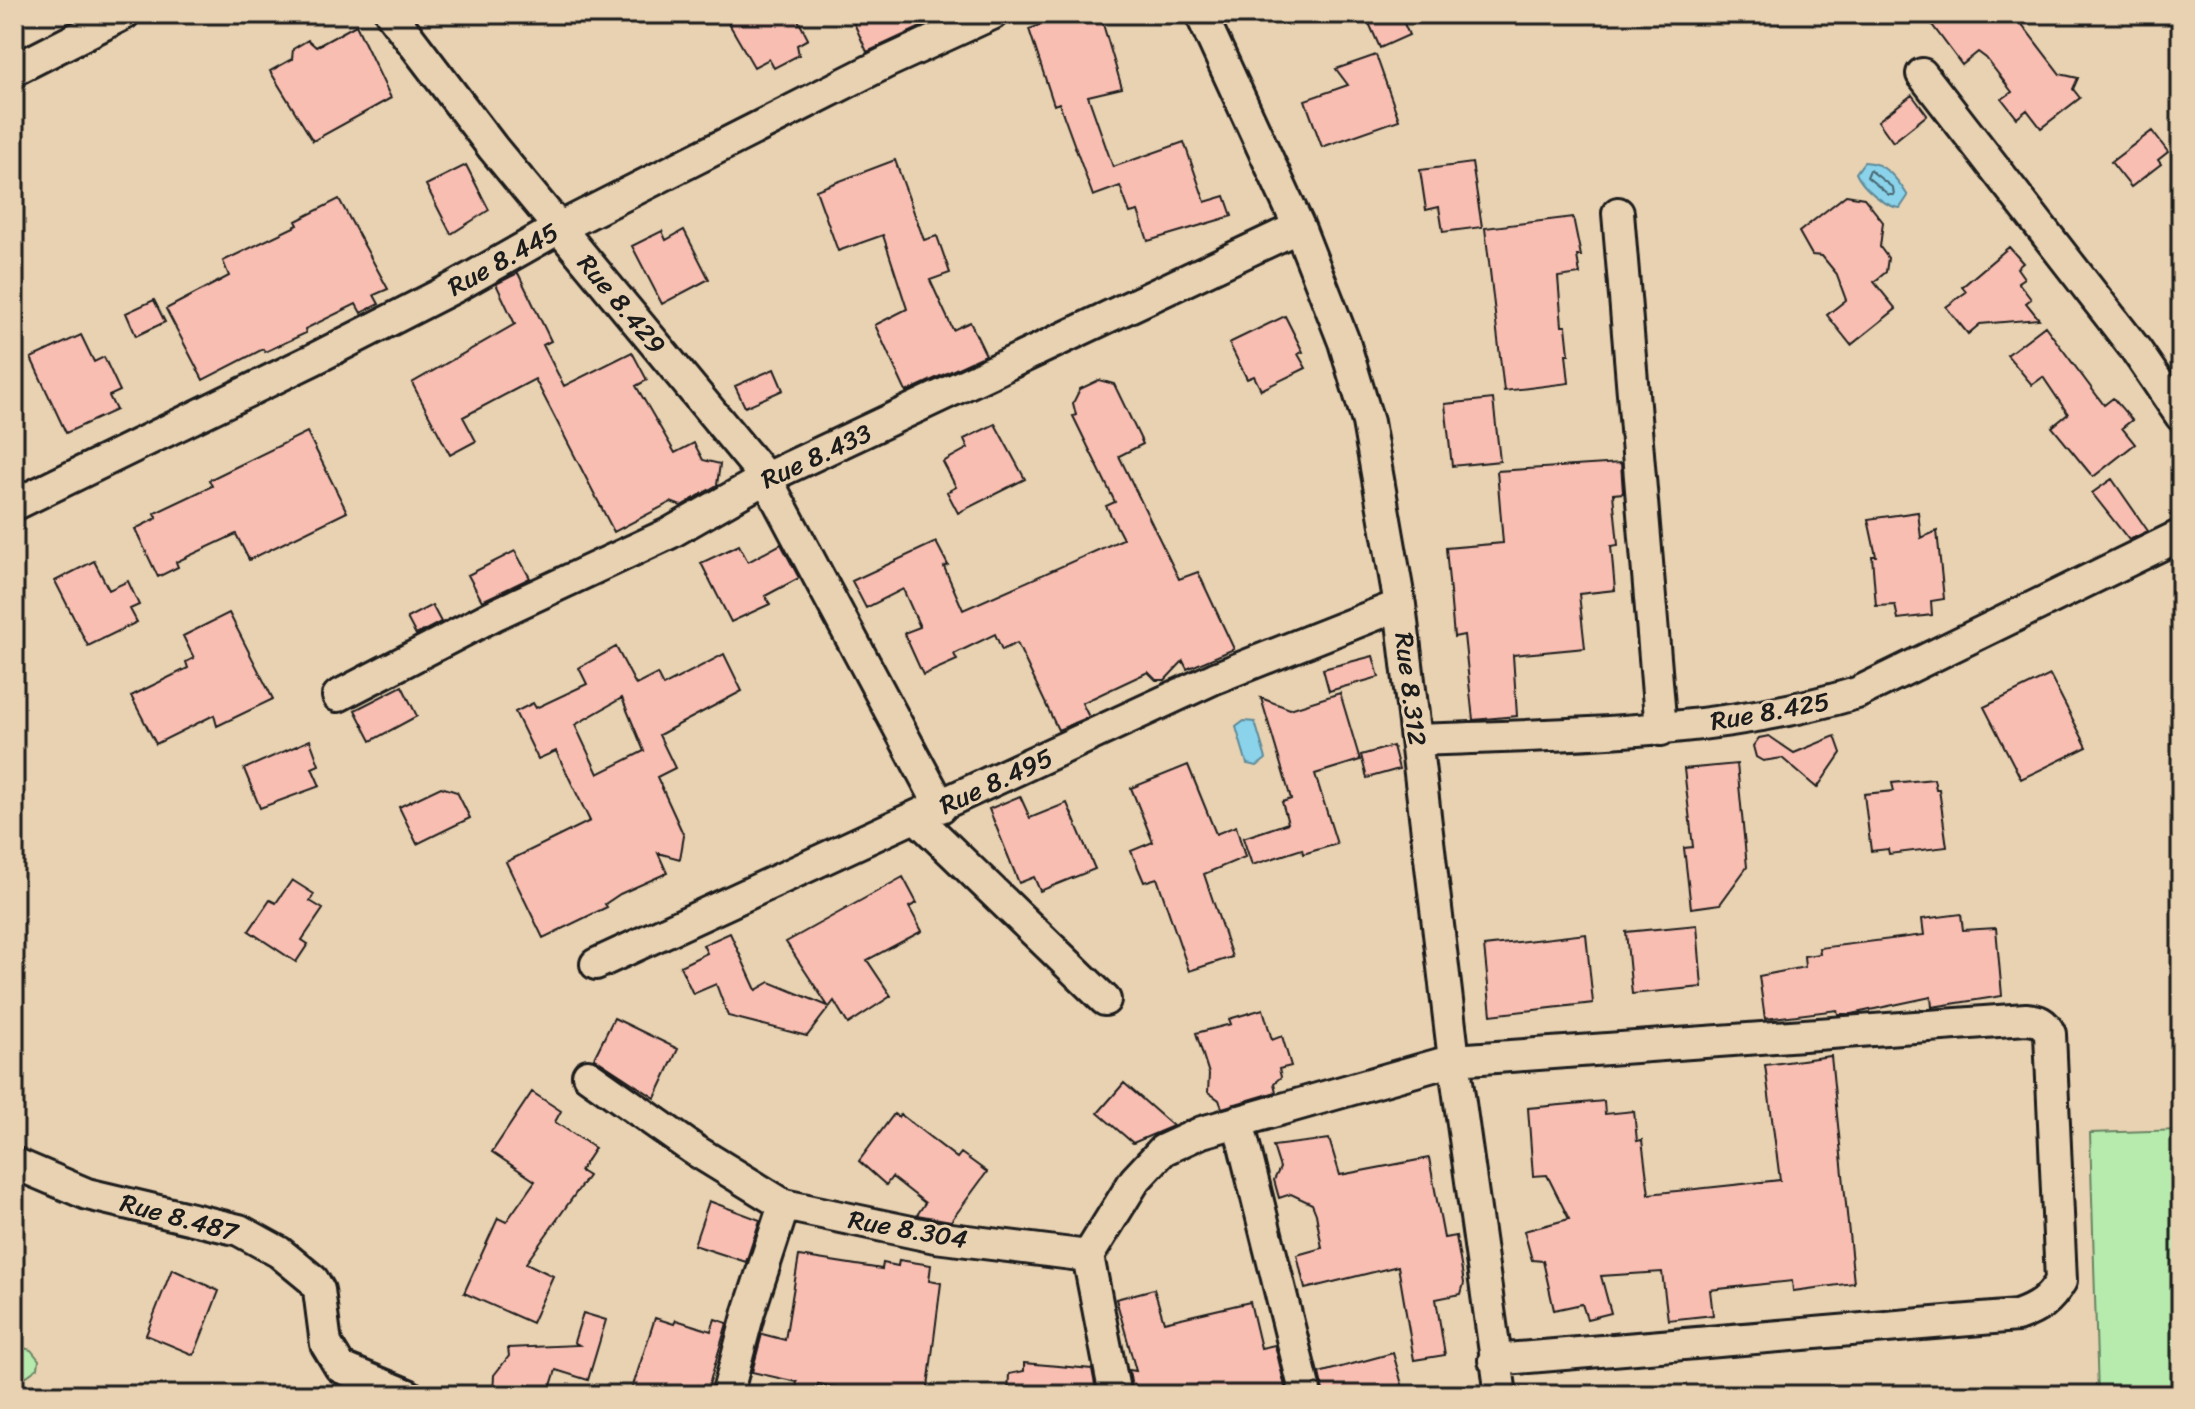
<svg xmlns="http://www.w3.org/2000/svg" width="2195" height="1409" viewBox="0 0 2195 1409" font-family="Sriracha,sans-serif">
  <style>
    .green { fill: #b6ebad; stroke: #698464; stroke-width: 2 }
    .water { fill: #8ad3eb; stroke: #5e8a98; stroke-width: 2 }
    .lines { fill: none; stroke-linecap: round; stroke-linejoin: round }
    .shore { stroke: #48656f; stroke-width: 2 }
    .building { fill: #f8beb1; stroke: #1c1c1c; stroke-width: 2; fill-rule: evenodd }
    .street-casing { stroke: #1c1c1c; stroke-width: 36 }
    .street { stroke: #e9d2b2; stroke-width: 30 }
    .labels { text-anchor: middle; stroke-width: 6; stroke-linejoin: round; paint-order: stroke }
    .street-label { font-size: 26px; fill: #1c1c1c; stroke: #e9d2b2 }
  </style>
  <rect width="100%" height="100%" fill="#e9d2b2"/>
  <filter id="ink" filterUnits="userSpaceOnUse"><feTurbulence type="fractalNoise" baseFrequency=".0125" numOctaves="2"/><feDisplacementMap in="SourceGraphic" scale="16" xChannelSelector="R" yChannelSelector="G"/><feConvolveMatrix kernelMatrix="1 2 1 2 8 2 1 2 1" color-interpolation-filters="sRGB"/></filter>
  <g filter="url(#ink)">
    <path class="green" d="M2181,1130V1395H2098L2090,1133Z
      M14,1345L31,1350L39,1360L38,1368L14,1385Z"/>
    <path class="water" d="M1864,162C1885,162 1898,180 1908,196L1900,208C1885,207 1862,187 1856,173Z
      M1244,721L1255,722L1266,759L1257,766L1247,764L1236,727Z"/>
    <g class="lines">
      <path class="shore" d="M1870,170L1893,188L1894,195H1889L1867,177Z"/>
    </g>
    <path class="building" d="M744,14H795L808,39L797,45L799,55L774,68L769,59L754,67L728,22Z
      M868,14H949L867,52L853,21Z
      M1071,14H1100L1122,88L1088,96L1113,167L1184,142L1205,202L1225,196L1232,216L1148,241L1138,211L1130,213L1120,186L1093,196L1059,103L1054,105L1029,29Z
      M1365,14H1400L1409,35L1380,48Z
      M1924,14H2014L2060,74L2078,78L2073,89L2080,98L2041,128L2027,110L2017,118L2002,99L2012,92L1986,58L1978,52L1962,65Z
      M356,25L391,98L313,141L270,71L292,59L293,49L308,40L316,47Z
      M1376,55L1399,120L1322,147L1305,100L1348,85L1336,69Z
      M1912,95L1927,115L1893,142L1878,121Z
      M2152,131L2168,152L2158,160L2161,164L2131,187L2111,162Z
      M895,160L924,240L937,236L950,273L930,280L953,330L970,322L986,355L906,392L875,325L907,309L883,235L838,251L816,190Z
      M1472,163L1482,227L1443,232L1439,207L1426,210L1420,170Z
      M466,165L489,210L451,234L426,185Z
      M1846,195L1864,198L1883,222L1880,247L1888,258L1886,272L1874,282L1896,309L1851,345L1827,315L1846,300L1836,273L1822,256L1812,255L1799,232Z
      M339,199L388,289L374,295L379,304L361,313L356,304L305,329L306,333L265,352L263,349L203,380L166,309L229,276L223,261L298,225L296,221Z
      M1573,217L1581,256H1577L1580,274L1558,277L1562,326H1566L1569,354H1566L1569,383L1504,391L1485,228Z
      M684,230L709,279L662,304L632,246L662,231L666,240Z
      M2009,247L2023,263L2017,268L2024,278L2018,282L2031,299L2026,303L2039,319L1980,324L1968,334L1946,307L1966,292L1962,287Z
      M518,273L551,341L543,345L564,386L632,352L647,380L636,386L675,453L694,443L703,460L720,464L717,485L681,506L671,502L614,532L535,379L463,417L476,441L450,455L412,383L515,324L496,284Z
      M154,300L165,322L136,336L126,313Z
      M1285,316L1303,352L1298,354L1306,368L1261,390L1254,376L1247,379L1229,343Z
      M2045,326L2104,405L2113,398L2132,420L2122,428L2135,444L2093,477L2052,427L2068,414L2043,377L2032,385L2007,355Z
      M81,335L94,362L104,357L120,391L109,396L116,410L66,433L31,358Z
      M774,369L783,390L745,407L735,386Z
      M1099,380L1114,384L1143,444L1119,456L1179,579L1198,572L1234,649L1187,669L1183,661L1165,680H1156L1148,672L1082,703L1089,717L1058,730L1017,643L1002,650L995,634L954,654L957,660L923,675L904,633L920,627L903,589L866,608L852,581L936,542L948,565L944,567L963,610L1123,539L1106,506L1115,502L1073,416L1076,415L1073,403L1080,389Z
      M1493,399L1500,461L1452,466L1445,404Z
      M995,424L1025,479L958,513L947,492L956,487L943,462L968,448L964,439Z
      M307,432L347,512L249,560L236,534L176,562L178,567L158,577L135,529L157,518L155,513L212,486L209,480Z
      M1621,463L1623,493L1613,494L1618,545L1611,546L1615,590L1579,594L1585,648L1513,655L1517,716L1473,720L1464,635L1454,637L1446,548L1503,543L1497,471Z
      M2112,479L2148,531L2129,540L2092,493Z
      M1918,512L1921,538L1937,531L1944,599L1931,601L1932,615L1898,619L1895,605L1876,606L1872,556H1876L1868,519Z
      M781,544L799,578L765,596L770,604L731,622L701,563L739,545L748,562Z
      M515,551L530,578L482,601L468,575Z
      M94,561L109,590L128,581L139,605L130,609L137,622L88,646L55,581Z
      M432,605L441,622L416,635L407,618Z
      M229,613L273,699L217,726L214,715L156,744L131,696L188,668L186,662L194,658L183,636Z
      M616,647L636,685L657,674L663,686L724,654L742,691L659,735L675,768L657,777L684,836L680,859L658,853L667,873L620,894L605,904L607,907L543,938L506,862L590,821L556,751L538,759L515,712L533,703L536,708L587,684L579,668ZM622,698L644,751L598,774L575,725Z
      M1373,656L1379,677L1329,691L1323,669Z
      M2050,675L2087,747L2021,779L1984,707Z
      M402,686L417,716L371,741L355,710Z
      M1340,693L1360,760L1315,774L1337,844L1303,854L1302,849L1252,865L1243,838L1288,823L1282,802L1291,799L1261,698L1290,709Z
      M1769,736L1794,753L1835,736L1841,753L1817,788L1782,758L1763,761L1756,757L1753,746L1759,738Z
      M310,740L319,765L312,768L320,786L260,808L244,769Z
      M1393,746L1399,769L1367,778L1361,755Z
      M1737,764L1747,867L1720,904L1691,908L1684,848L1693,847L1684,769Z
      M1188,765L1216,834L1236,826L1245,857L1204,874L1232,957L1189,971L1157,878L1144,882L1131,851L1153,842L1131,788Z
      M1934,779L1936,789H1939L1947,847L1889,854L1888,849L1871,851L1864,794L1894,791L1892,783Z
      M441,787L457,792L470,818L417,844L399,807Z
      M1020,796L1030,818L1067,803L1095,869L1040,891L1034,877L1019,883L989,809Z
      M903,877L917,903L909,907L922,931L867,960L891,996L848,1024L834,1001L807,1036L728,1016L716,984L693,994L680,966L707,953L703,945L730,933L756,990L770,982L828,1006L786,942Z
      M292,880L314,894L310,901L323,909L302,940L308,944L296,962L249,931L270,900L276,903Z
      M1961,914L1963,930L1996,928L2002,996L1932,1007L1931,997L1851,1014H1838L1837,1010L1765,1019L1759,976L1805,967L1804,956L1820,954L1819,948L1924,935L1922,919Z
      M1697,925L1702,987L1632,994L1626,932Z
      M1586,934L1593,1003L1491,1015L1484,946Z
      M1263,1009L1272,1040L1282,1036L1291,1066L1279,1069L1281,1077L1274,1083L1276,1092L1222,1108L1219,1100L1208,1092L1209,1074L1196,1033L1231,1024L1229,1019Z
      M614,1018L678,1049L655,1098L594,1058Z
      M1831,1056L1854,1283L1793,1291L1792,1281L1710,1290L1713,1315L1668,1320L1662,1272L1601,1276L1611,1313L1587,1319L1582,1304L1554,1310L1543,1261L1532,1260L1524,1231L1569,1219L1547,1175L1533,1176L1528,1108L1604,1101L1605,1114L1634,1111L1637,1141L1642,1140L1649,1194L1780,1180L1765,1065Z
      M1124,1083L1173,1126L1133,1143L1098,1113Z
      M532,1092L561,1111L555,1122L595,1148L580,1171L588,1176L526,1263L553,1276L532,1323L464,1293L498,1218L506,1222L535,1181L492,1152Z
      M894,1114L898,1117L900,1114L957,1158L961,1153L987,1172L951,1221L917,1215L925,1203L892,1177L886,1185L859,1161Z
      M1329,1139L1340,1175L1429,1158L1444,1238L1456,1236L1464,1283L1461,1294L1436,1299L1445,1355L1414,1360L1398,1266L1305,1289L1297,1255L1322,1248L1316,1214L1312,1204L1291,1194L1279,1198L1274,1180L1280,1168L1273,1146Z
      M709,1201L760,1220L746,1262L694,1245Z
      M799,1256L882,1269L883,1263L898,1266L899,1260L931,1265L929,1281L941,1283L927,1395H864L865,1392L818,1384L816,1395H807L795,1393L797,1382L752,1372L762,1334L785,1340Z
      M172,1269L219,1291L194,1355L146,1335Z
      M1154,1289L1164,1322L1250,1302L1261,1348L1275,1345L1287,1395H1133L1129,1370L1136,1371L1116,1299Z
      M583,1313L606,1320L588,1380L556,1370L548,1395H493L494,1375L509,1356L508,1348L579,1345L574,1342Z
      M655,1318L674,1324L676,1320L711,1331L715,1319L727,1323L706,1395H630Z
      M1393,1353L1405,1395H1324L1319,1373Z
      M1024,1363L1092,1369L1097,1395H1008L1009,1374L1024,1371Z"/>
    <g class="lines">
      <g class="street-casing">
        <path id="street" d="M391,14L493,148L766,478L941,807
          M1201,14L1299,227L1344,342L1368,422L1400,605L1454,1060L1501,1395
          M14,70L124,14
          M1922,74L2136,350L2181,416
          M1618,213L1661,730
          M14,505L314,359L455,287L559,228L885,63L992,14
          M338,696L494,615L670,533L766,478L1299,227
          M1418,740C1565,734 1715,735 1857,693L2181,535
          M917,818L1105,1000
          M596,964L1215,678L1400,605
          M588,1075L693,1149L784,1205
          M1238,1121L1306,1395
          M14,1163L87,1194L239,1230L279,1252L313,1280L319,1290L326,1344L340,1367L408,1395
          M1088,1256L1135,1180L1163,1150L1202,1132L1454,1060L2026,1019C2038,1020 2045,1022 2050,1034L2061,1281C2049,1301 2039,1308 2017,1316L1494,1360
          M727,1395L749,1312L784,1205L935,1237L1088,1256L1115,1395"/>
      </g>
      <use href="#street" class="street"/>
    </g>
  </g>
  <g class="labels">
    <g class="street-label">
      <text transform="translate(503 259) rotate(-29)" y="9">Rue 8.445</text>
      <text transform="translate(622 304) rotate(50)" y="9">Rue 8.429</text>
      <text transform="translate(816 456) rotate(-25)" y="9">Rue 8.433</text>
      <text transform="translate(1411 689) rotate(83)" y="9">Rue 8.312</text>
      <text transform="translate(1770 711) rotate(-10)" y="9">Rue 8.425</text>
      <text transform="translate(996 781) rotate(-25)" y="9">Rue 8.495</text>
      <text transform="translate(179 1217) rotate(15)" y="9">Rue 8.487</text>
      <text transform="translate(908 1229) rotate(10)" y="9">Rue 8.304</text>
    </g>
  </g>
  <rect width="2195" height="1409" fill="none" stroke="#e9d2b2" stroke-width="48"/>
  <rect x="24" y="24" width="2147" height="1361" fill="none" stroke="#1c1c1c" stroke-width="3" filter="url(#ink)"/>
</svg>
